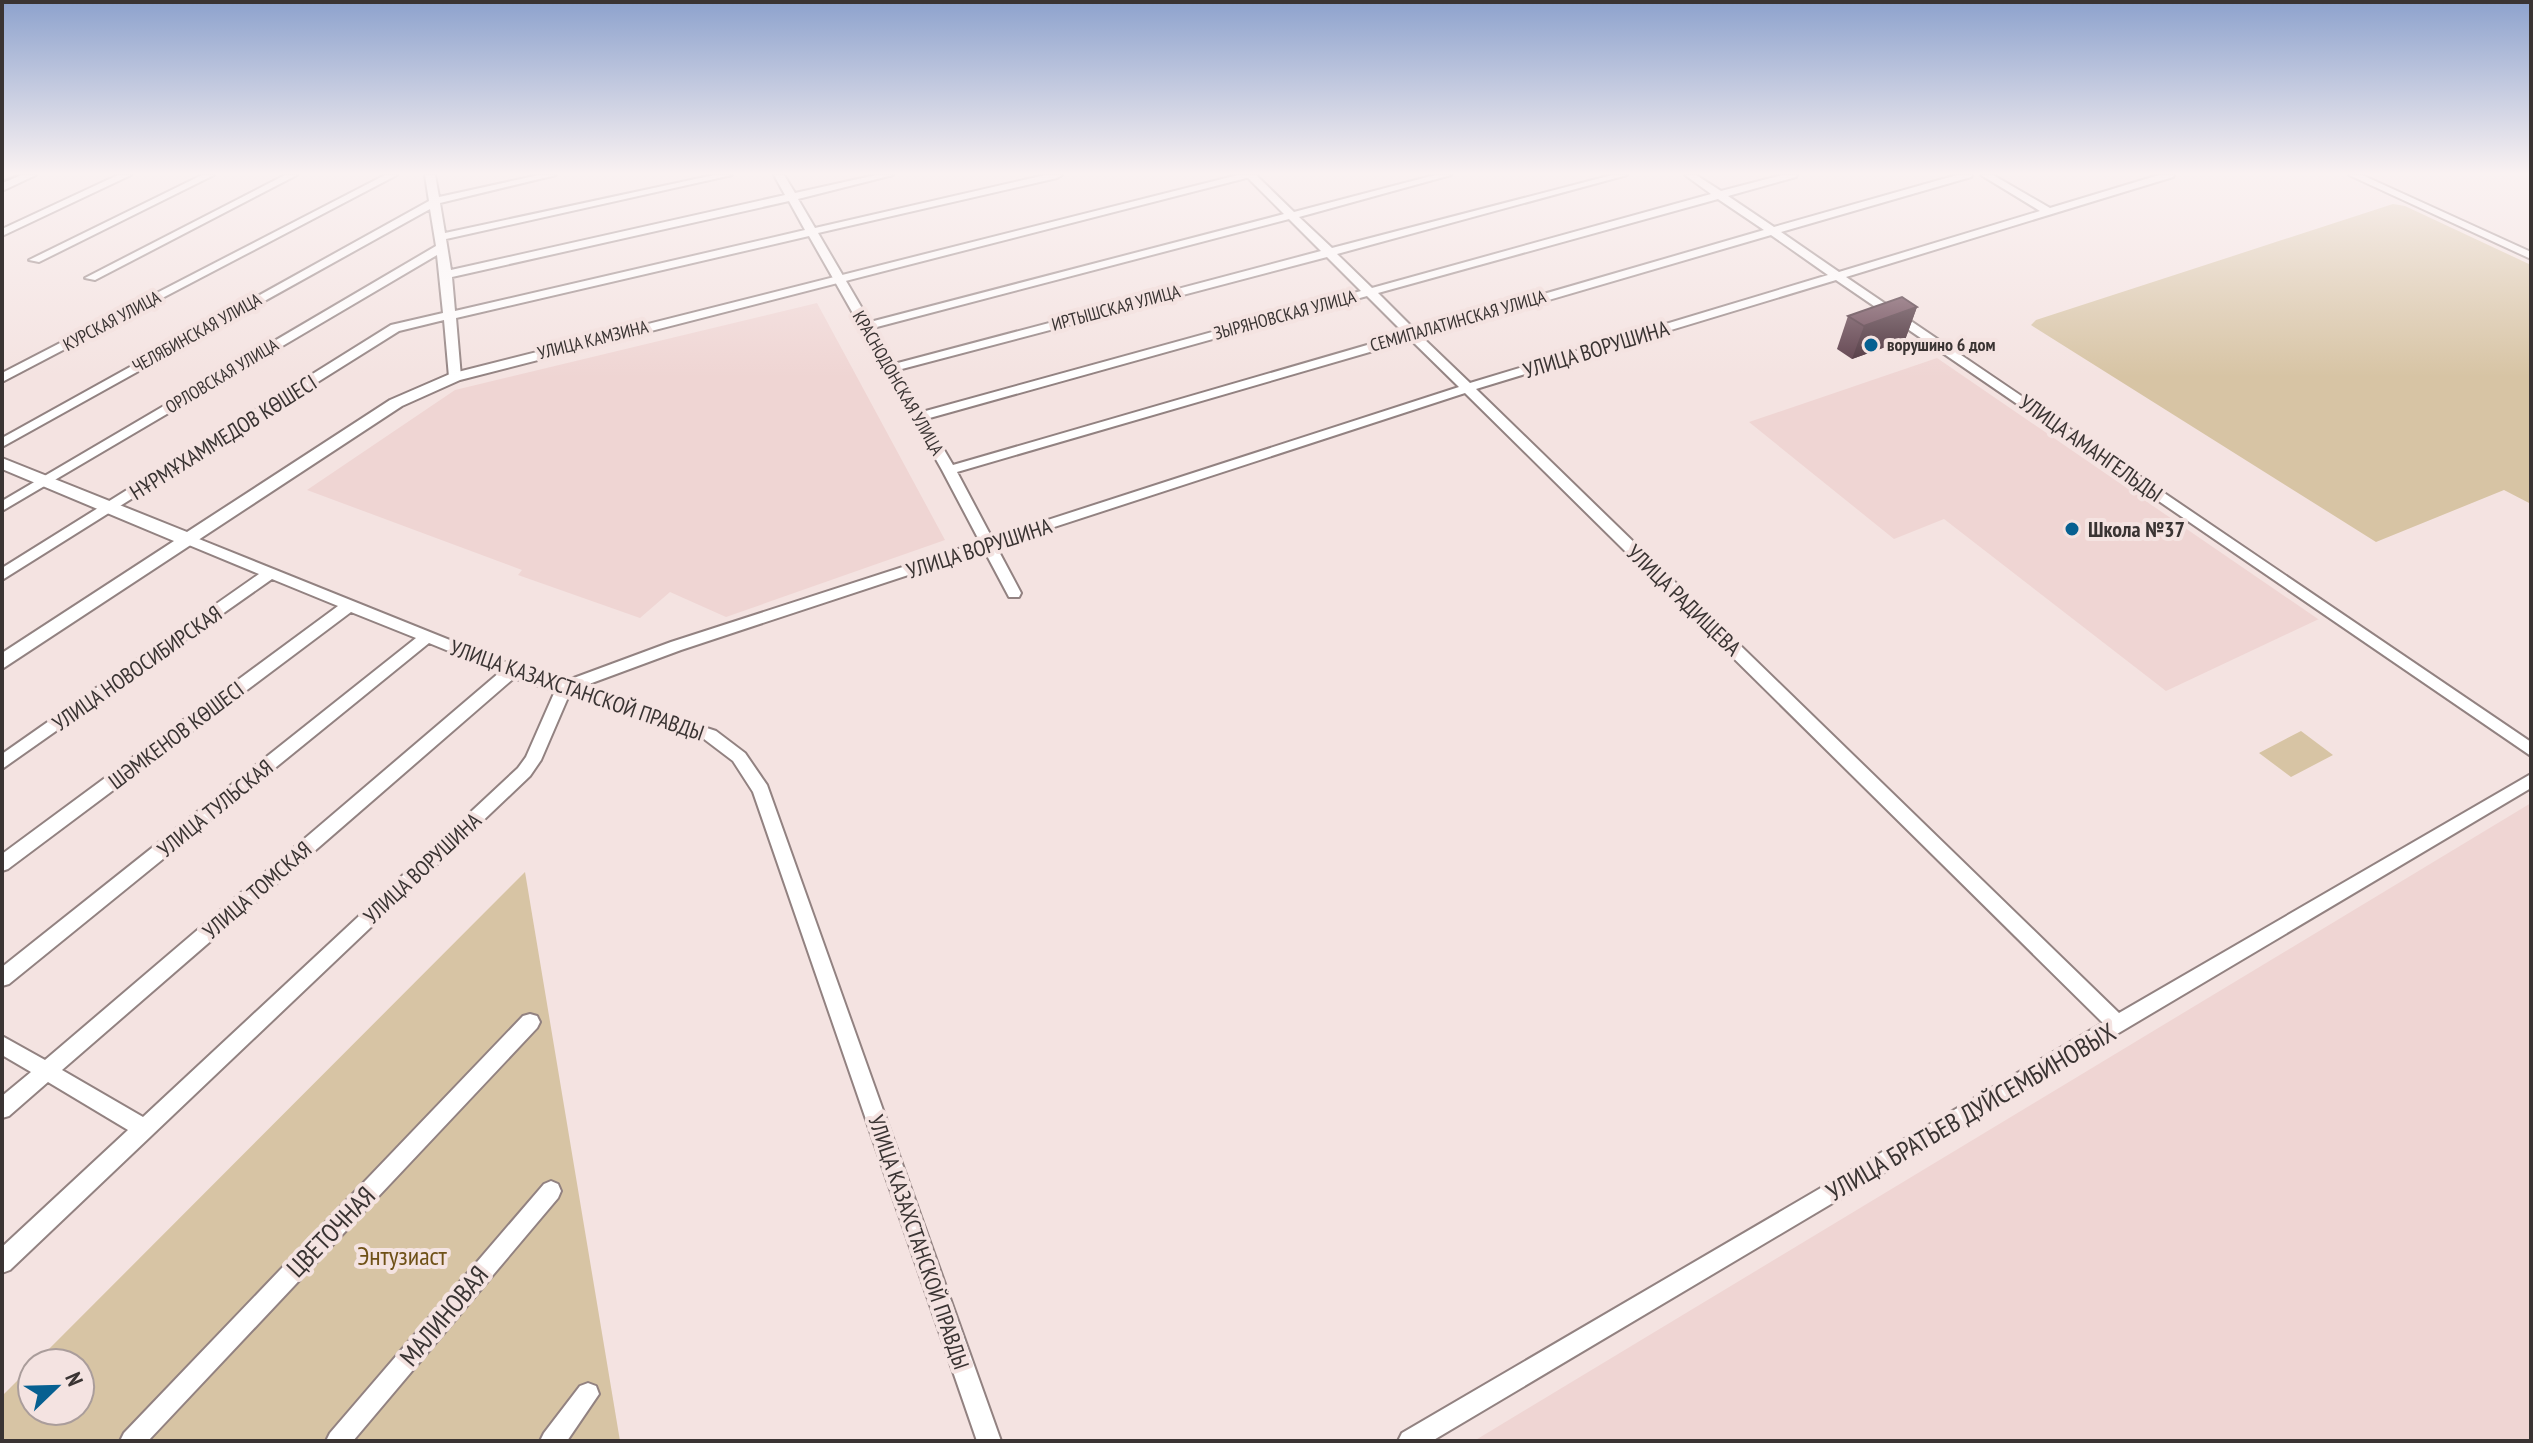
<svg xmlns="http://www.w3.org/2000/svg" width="2533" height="1443" viewBox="0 0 2533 1443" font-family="'PT Sans Narrow',sans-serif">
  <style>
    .built { fill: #efd5d3 }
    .green { fill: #d7c4a4 }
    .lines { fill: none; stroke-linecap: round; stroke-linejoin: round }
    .minor-casing { stroke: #928281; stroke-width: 4 }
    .major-casing { stroke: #928281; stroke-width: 4 }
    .minor { fill: #fff; fill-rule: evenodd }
    .major { fill: #fff; fill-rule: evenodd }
    .tram { stroke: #6f6664; stroke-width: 2 }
    .wall { fill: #5a3b47 }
    .shaded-wall { fill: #4a303a }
    .building { fill: #694553; stroke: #4a303a; stroke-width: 2 }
    .poi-dot { fill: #066091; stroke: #f4e3e1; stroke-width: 3 }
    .labels { text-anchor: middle; stroke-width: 8; stroke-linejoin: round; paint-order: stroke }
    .far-street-label { font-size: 18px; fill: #3a3433; stroke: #f4e3e1 }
    .far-poi-label { font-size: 18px; font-weight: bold; fill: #3a3433; stroke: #f4e3e1; text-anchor: start }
    .street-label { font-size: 22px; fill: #3a3433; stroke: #f4e3e1 }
    .poi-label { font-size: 22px; font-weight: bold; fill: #3a3433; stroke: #f4e3e1; text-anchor: start }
    .near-street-label { font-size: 26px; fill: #3a3433; stroke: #f4e3e1 }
    .near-park-label { font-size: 26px; fill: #6f5117; stroke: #f4e3e1 }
  </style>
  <rect width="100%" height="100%" fill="#f4e3e1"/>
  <path class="built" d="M817,303L945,540L726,617L670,592L640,618L518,575L522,570L307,490L455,390Z
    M1937,358L2318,619H2319L2166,691L1944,519L1894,539L1749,422Z
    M2531,803V1441H1474Z"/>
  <path class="green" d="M2393,204L2405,206L2531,265V504L2504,490L2376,542L2031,325L2036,320Z
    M2301,731L2333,755L2291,777L2259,753Z
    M525,872L620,1441H2V1396L32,1366V1411H80V1363H35Z"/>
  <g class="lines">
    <g class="minor-casing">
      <path id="minor" d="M118,175H131L2,236V229Z
        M202,175H214L39,262L29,260Z
        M285,175H297L95,280L85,278Z
        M385,175H397L2,382V373Z
        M425,175H435L439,197L539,175H556L440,203L445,233L714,175H732L446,239L451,270L785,195L774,175H784L795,193L876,175H893L798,199L815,228L1045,175H1062L1057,178L818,233L870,322L1284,214L1245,175H1256L1294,212L1435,175H1451L1299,217L1332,248L1612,175H1627L1337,254L1372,288L1711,194L1685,175H1696L1721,191L1782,175H1797L1796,177L1728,196L1774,227L1957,175H1972L1971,177L1781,232L1839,272L2040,211L1981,175H1993L2050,208L2159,175H2174L2173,177L1846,277L2531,742V756L1836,280L1476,389L2119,1013L2531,774V788L1432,1441H1398L1402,1433L2103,1023L1465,393L996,546L1021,593L1019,597H1009L984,550L681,650L581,687L716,731L745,753L767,785L1001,1441H977L753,792L733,761L704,739L569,695L541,760L530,776L10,1270L2,1273V1247L128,1130L48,1082L9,1116L2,1118V1096L31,1072L2,1055V1036L45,1060L500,672L429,643L9,984L2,986V967L416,638L351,612L8,869L2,871V854L338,606L272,579L2,769V754L259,574L184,543L182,540L184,537H194L517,667L563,682L671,642L980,542L942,470L809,236L456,318L461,377L455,381L449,377L444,320L399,331L2,580V568L391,325L443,313L437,255L2,511V501L436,246L430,209L2,447V438L429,201ZM1718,199L1764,230L1416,331L1378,293ZM789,201L805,230L455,311L452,277ZM1289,219L1321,251L894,364L873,328ZM1771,235L1828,275L1470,383L1422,337ZM1327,257L1361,291L922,412L898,370ZM1367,296L1405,334L953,465L926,419ZM1411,340L1459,387L992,538L957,472ZM514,678L555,691L526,757L518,768L143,1117L62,1070Z
        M2349,175H2362L2531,252V259Z
        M530,1014L537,1016L540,1022L537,1028L148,1441H120L124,1433L523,1016Z
        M551,1181L558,1184L561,1191L558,1198L353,1441H326L330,1433L544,1184Z
        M588,1383L596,1386L599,1394L567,1441H540L544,1433L580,1386Z"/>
    </g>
    <g class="major-casing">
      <path id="major" d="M20,175H36L2,191V182Z
        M1238,175H1258L460,380L402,406L2,669V653L174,541L2,469V458L187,532L390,400L450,374Z"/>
    </g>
    <use href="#minor" class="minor"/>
    <use href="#major" class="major"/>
    <path class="tram" d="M2,182L19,175"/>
  </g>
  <path class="wall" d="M1917,307L1905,340L1852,359L1837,349L1848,316Z"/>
  <path class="shaded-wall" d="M1917,307L1905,340L1852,359L1864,326Z"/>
  <path class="building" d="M1902,297L1917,307L1864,326L1848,316Z"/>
  <linearGradient id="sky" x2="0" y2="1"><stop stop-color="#8da2cd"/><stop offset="0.46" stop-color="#faf2f2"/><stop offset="1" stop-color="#faf2f2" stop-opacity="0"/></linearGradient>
  <rect width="2533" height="377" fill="url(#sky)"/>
  <g class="poi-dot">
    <circle cx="1871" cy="345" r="8"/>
    <circle cx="2072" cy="529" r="8"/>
  </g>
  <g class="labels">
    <g class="far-street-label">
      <text transform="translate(1116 308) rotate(-15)" y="6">ИРТЫШСКАЯ УЛИЦА</text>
      <text transform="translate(1285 315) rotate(-15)" y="6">ЗЫРЯНОВСКАЯ УЛИЦА</text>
      <text transform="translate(112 321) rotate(-28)" y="6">КУРСКАЯ УЛИЦА</text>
      <text transform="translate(1458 321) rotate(-16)" y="6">СЕМИПАЛАТИНСКАЯ УЛИЦА</text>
      <text transform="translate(197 333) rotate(-29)" y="6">ЧЕЛЯБИНСКАЯ УЛИЦА</text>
      <text transform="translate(593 340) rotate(-14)" y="6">УЛИЦА КАМЗИНА</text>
      <text transform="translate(222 376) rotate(-31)" y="6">ОРЛОВСКАЯ УЛИЦА</text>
      <text transform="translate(898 383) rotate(60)" y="6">КРАСНОДОНСКАЯ УЛИЦА</text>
    </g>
    <g class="far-poi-label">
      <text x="1887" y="351">ворушино 6 дом</text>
    </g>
    <g class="street-label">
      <text transform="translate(1596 349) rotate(-17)" y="8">УЛИЦА ВОРУШИНА</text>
      <text transform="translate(223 437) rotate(-32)" y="8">НҰРМҰХАММЕДОВ КӨШЕСІ</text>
      <text transform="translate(2091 448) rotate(35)" y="8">УЛИЦА АМАНГЕЛЬДЫ</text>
      <text transform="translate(979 548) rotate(-18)" y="8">УЛИЦА ВОРУШИНА</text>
      <text transform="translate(1684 600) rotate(44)" y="8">УЛИЦА РАДИЩЕВА</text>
      <text transform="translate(137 668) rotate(-35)" y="8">УЛИЦА НОВОСИБИРСКАЯ</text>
      <text transform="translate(577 690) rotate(19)" y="8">УЛИЦА КАЗАХСТАНСКОЙ ПРАВДЫ</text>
      <text transform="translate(176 735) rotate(-37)" y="8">ШӘМКЕНОВ КӨШЕСІ</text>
      <text transform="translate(215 808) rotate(-39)" y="8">УЛИЦА ТУЛЬСКАЯ</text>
      <text transform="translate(422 868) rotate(-43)" y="8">УЛИЦА ВОРУШИНА</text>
      <text transform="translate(257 890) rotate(-41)" y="8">УЛИЦА ТОМСКАЯ</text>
      <text transform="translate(919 1242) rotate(71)" y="8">УЛИЦА КАЗАХСТАНСКОЙ ПРАВДЫ</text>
    </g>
    <g class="poi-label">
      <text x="2088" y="537">Школа №37</text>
    </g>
    <g class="near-street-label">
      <text transform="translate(1971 1112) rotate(-30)" y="9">УЛИЦА БРАТЬЕВ ДУЙСЕМБИНОВЫХ</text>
      <text transform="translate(331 1232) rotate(-46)" y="9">ЦВЕТОЧНАЯ</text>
      <text transform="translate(444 1316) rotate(-50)" y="9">МАЛИНОВАЯ</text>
    </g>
    <g class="near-park-label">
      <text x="402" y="1265">Энтузиаст</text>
    </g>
  </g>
  <rect width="2533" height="1443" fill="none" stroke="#3a3433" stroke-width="8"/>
  <g transform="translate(56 1387) rotate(67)"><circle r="38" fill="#f4e3e1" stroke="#aa9d9b" stroke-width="2"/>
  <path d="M0-6L14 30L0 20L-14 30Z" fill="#066091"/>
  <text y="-12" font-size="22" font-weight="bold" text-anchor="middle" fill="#3a3433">N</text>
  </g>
</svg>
